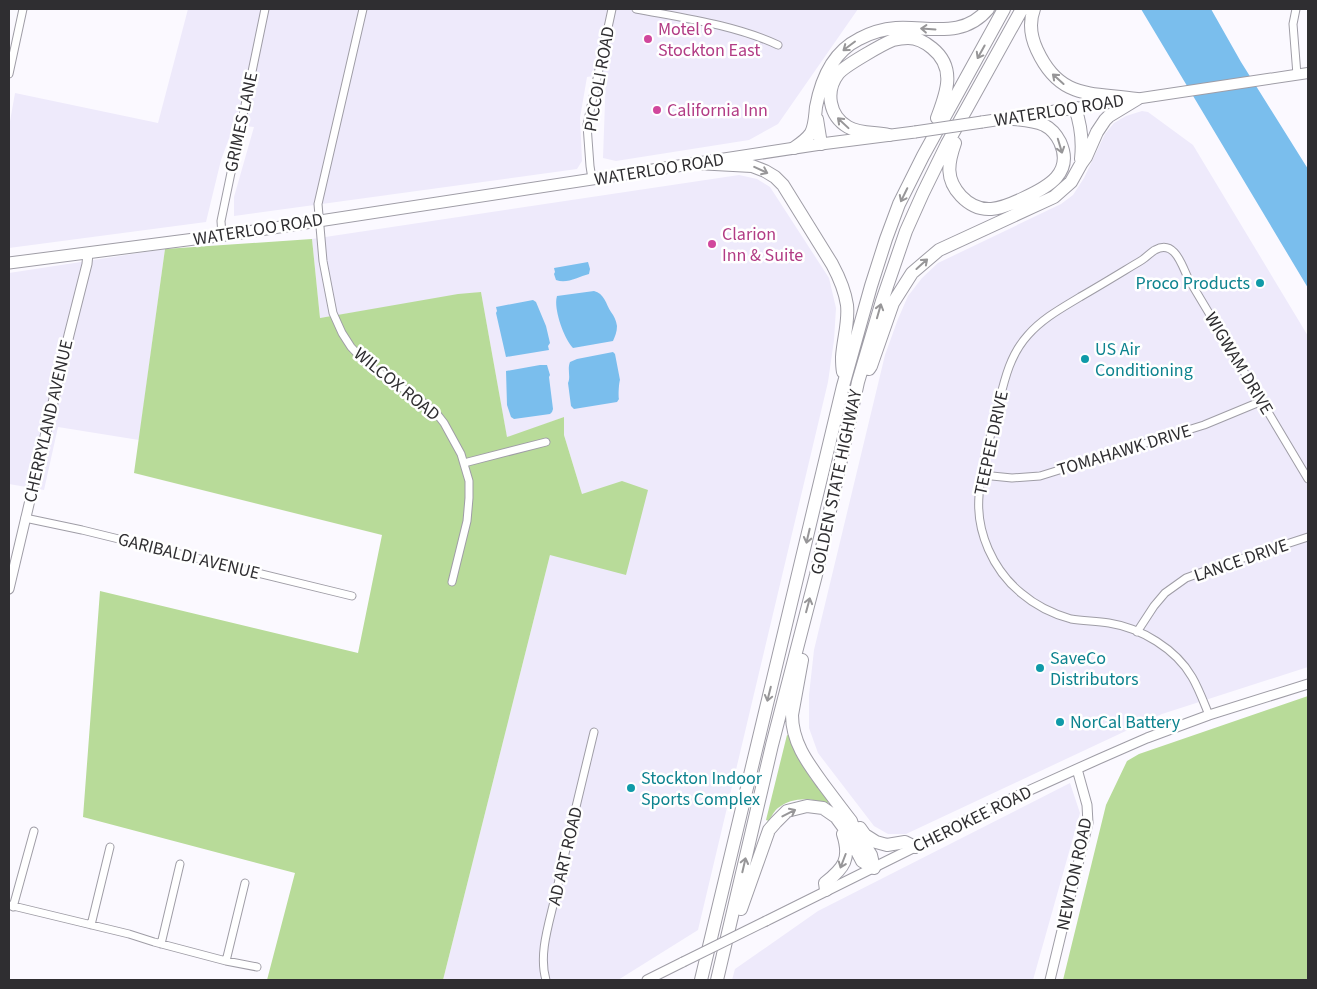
<svg xmlns="http://www.w3.org/2000/svg" width="1317" height="989" viewBox="0 0 1317 989" font-family="'Source Sans 3',sans-serif">
  <style>
    .built { fill: #eeeafb }
    .green { fill: #b8db99 }
    .water { fill: #7abeed }
    .lines { fill: none; stroke-linecap: round; stroke-linejoin: round }
    .minor-casing { stroke: #9f9da6; stroke-width: 9 }
    .tertiary-casing { stroke: #9f9da6; stroke-width: 11 }
    .secondary-casing { stroke: #9f9da6; stroke-width: 12 }
    .primary-casing { stroke: #9f9da6; stroke-width: 13 }
    .motorway-casing { stroke: #9f9da6; stroke-width: 14 }
    .minor { stroke: #fff; stroke-width: 7 }
    .tertiary { stroke: #fff; stroke-width: 9 }
    .secondary { stroke: #fff; stroke-width: 10 }
    .primary { stroke: #fff; stroke-width: 11 }
    .motorway { stroke: #fff; stroke-width: 12 }
    .tertiary-bridge-casing { stroke: #9f9da6; stroke-width: 11; stroke-linecap: butt }
    .primary-bridge-casing { stroke: #9f9da6; stroke-width: 13; stroke-linecap: butt }
    .tertiary-bridge { stroke: #fff; stroke-width: 9 }
    .primary-bridge { stroke: #fff; stroke-width: 11 }
    .oneway { stroke: #979698 }
    .hotel-dot { fill: #d1479c; stroke: #fff; stroke-width: 2 }
    .culture-dot { fill: #0f9aa8; stroke: #fff; stroke-width: 2 }
    .labels { text-anchor: middle; stroke-width: 5; stroke-linejoin: round; paint-order: stroke }
    .hotel-label { font-size: 18px; fill: #b23c85; stroke: #fff; text-anchor: start }
    .street-label { font-size: 18px; fill: #2f2e31; stroke: #fff }
    .culture-label { font-size: 18px; fill: #0d838f; stroke: #fff; text-anchor: start }
  </style>
  <rect width="100%" height="100%" fill="#fbf9ff"/>
  <path class="built" d="M188,9H858L778,124L749,140L616,161L603,158L606,74L587,77L580,118L582,161L577,169L234,216V197L254,127L234,125L221,160L206,222L9,248V127L15,93L158,123Z
    M1142,111L1148,112L1193,145L1308,336V667L1162,714L906,834H888L874,826L818,753L809,728V695L814,650L885,355L898,319L908,296L922,278L938,263L1061,204L1073,195L1084,178L1105,134L1114,123L1126,116Z
    M739,175L757,179L770,187L829,278L836,308L834,340L828,382L698,930L618,980H443L550,555L582,494L564,435V417L507,438L481,292L320,318L312,239Z
    M165,249L139,440L58,427L44,490L9,484V273Z
    M1070,783L1080,813L1033,980H732L735,969L818,911Z"/>
  <path class="green" d="M312,239L320,318L458,294L481,292L507,437L564,417V435L582,494L622,481L648,490L626,575L550,555L443,980H267L295,873L83,817L100,591L358,653L382,535L134,473L165,249Z
    M1308,696V980H1063L1106,805L1127,761L1139,754Z
    M787,735L790,736L800,760L811,779L829,801L827,804C811,797 792,797 778,808C774,811 771,817 769,821L766,820Z"/>
  <path class="water" d="M1141,9H1211L1241,62L1308,169V288Z
    M588,262L590,269L589,274C578,277 567,284 556,280L554,274L555,272L554,268Z
    M594,291C604,293 606,304 611,312C614,316 616,320 617,326C617,332 615,336 613,341L573,348C564,339 553,308 557,296Z
    M533,300L536,302L546,326L550,343L548,346L549,350L506,357L496,313L497,311L496,307Z
    M613,352L615,354L620,380C619,382 618,397 619,399L617,402L574,409L571,406L568,383C571,376 567,370 570,362L577,359Z
    M540,365H547L550,375L549,377L553,409L552,412L550,414L514,419L511,417L507,405L506,371Z"/>
  <g class="lines">
    <g class="minor-casing">
      <path id="minor" d="M363,9L318,204L323,261L333,313L342,333L351,347L369,366L419,399L437,414L444,423L461,454L469,481V498L467,521L452,582
        M636,9C683,18 735,25 778,45
        M1296,9L1293,24L1297,75
        M9,74L23,9
        M592,179L590,166L587,125L612,9
        M222,235L221,221L265,9
        M464,463L546,442
        M982,475L1012,478L1040,476L1204,425L1262,401
        M25,518L82,530L352,596
        M1137,632L1154,606L1165,593L1186,578L1216,567L1308,537
        M1209,715C1204,703 1199,689 1192,677C1176,649 1141,628 1109,623C1096,621 1083,621 1071,619C1053,614 1035,605 1021,593C993,570 976,532 979,496C980,470 989,443 995,418C1003,388 1007,358 1028,335C1043,318 1062,308 1080,297C1101,285 1122,272 1142,260C1147,257 1151,252 1155,250C1175,239 1182,266 1188,278L1308,479
        M9,905L129,934L154,942L226,961L257,967
        M13,907L34,831
        M91,925L110,847
        M161,944L180,864
        M226,961L245,883
        M546,980C538,953 550,921 556,893C568,839 581,786 594,732"/>
    </g>
    <g class="tertiary-casing">
      <path id="tertiary" d="M9,589L69,335L87,264L88,253
        M766,921L915,847L977,814L1099,759L1147,738L1209,715L1308,684
        M647,980L683,962
        M1050,980L1088,823L1087,805L1077,769"/>
    </g>
    <g class="secondary-casing">
      <path id="secondary" d="M1075,108L1308,73"/>
    </g>
    <g class="primary-casing">
      <path id="primary" d="M982,122L1075,108
        M9,263L241,233L821,144L915,132"/>
    </g>
    <g class="motorway-casing">
      <path id="motorway" d="M1034,9C1029,22 1031,37 1037,50C1060,100 1091,92 1137,99
        M1075,108C1081,125 1083,141 1081,159
        M817,119L821,144
        M889,135C875,132 860,134 848,127C829,116 825,91 838,74C844,66 883,44 893,40C897,39 904,38 908,38C917,38 926,43 932,48C957,68 946,94 937,118
        M955,143C948,163 945,179 961,196C981,217 1001,209 1024,198C1048,187 1074,173 1060,142C1056,134 1052,129 1044,125C1033,120 1019,120 1006,118
        M794,148C800,144 807,139 811,133C815,125 815,116 816,107C821,80 833,52 859,39C870,33 883,29 896,28C929,26 963,39 988,9
        M696,163L752,166L765,171L775,177L783,185L832,264C839,277 845,291 847,305C849,322 843,340 842,357C842,362 842,367 843,372
        M869,369L871,366L893,303L912,273L939,250L1054,197L1071,182L1081,164L1086,157L1097,132L1105,120L1109,116L1137,99
        M802,660L792,715C792,742 807,762 823,784C832,796 841,808 851,821L853,827L871,855L874,868
        M860,828L865,835L876,842L887,845L905,842L915,847
        M826,890L825,883C844,868 851,859 843,834
        M741,909L769,830L776,822L787,811L807,806L823,808L836,817L847,832L862,861L874,868
        M701,980L843,386L871,286L886,239L899,204L923,156L1004,9
        M717,980L772,745L816,575L858,382L882,301L906,231L923,193L947,144L1022,9"/>
    </g>
    <use href="#minor" class="minor"/>
    <use href="#tertiary" class="tertiary"/>
    <use href="#secondary" class="secondary"/>
    <use href="#primary" class="primary"/>
    <use href="#motorway" class="motorway"/>
    <g class="tertiary-bridge-casing">
      <path id="tertiary-bridge" d="M683,962L766,921"/>
    </g>
    <g class="primary-bridge-casing">
      <path id="primary-bridge" d="M915,132L982,122"/>
    </g>
    <use href="#tertiary-bridge" class="tertiary-bridge"/>
    <use href="#primary-bridge" class="primary-bridge"/>
  </g>
  <defs><path id="oneway-shaft" d="M-6 0H5M1.5-3L5.5 0L1.5 3" fill="none" stroke-width="1.6" stroke-linecap="round" stroke-linejoin="round" transform="scale(1.25)"/></defs>
  <g class="oneway">
    <use href="#oneway-shaft" transform="translate(928 29) rotate(-176)"/>
    <use href="#oneway-shaft" transform="translate(849 46) rotate(143)"/>
    <use href="#oneway-shaft" transform="translate(981 52) rotate(119)"/>
    <use href="#oneway-shaft" transform="translate(1058 79) rotate(-138)"/>
    <use href="#oneway-shaft" transform="translate(843 123) rotate(-137)"/>
    <use href="#oneway-shaft" transform="translate(1060 146) rotate(73)"/>
    <use href="#oneway-shaft" transform="translate(761 170) rotate(25)"/>
    <use href="#oneway-shaft" transform="translate(904 195) rotate(116)"/>
    <use href="#oneway-shaft" transform="translate(922 264) rotate(-42)"/>
    <use href="#oneway-shaft" transform="translate(879 311) rotate(-74)"/>
    <use href="#oneway-shaft" transform="translate(808 536) rotate(103)"/>
    <use href="#oneway-shaft" transform="translate(808 605) rotate(-75)"/>
    <use href="#oneway-shaft" transform="translate(769 694) rotate(104)"/>
    <use href="#oneway-shaft" transform="translate(789 813) rotate(-27)"/>
    <use href="#oneway-shaft" transform="translate(843 861) rotate(111)"/>
    <use href="#oneway-shaft" transform="translate(744 865) rotate(-77)"/>
  </g>
  <g class="hotel-dot">
    <circle cx="648" cy="39" r="5"/>
    <circle cx="657" cy="110" r="5"/>
    <circle cx="712" cy="244" r="5"/>
  </g>
  <g class="culture-dot">
    <circle cx="1260" cy="283" r="5"/>
    <circle cx="1085" cy="359" r="5"/>
    <circle cx="1040" cy="668" r="5"/>
    <circle cx="1060" cy="722" r="5"/>
    <circle cx="631" cy="788" r="5"/>
  </g>
  <g class="labels">
    <g class="hotel-label">
      <text x="658" y="35">Motel 6<tspan x="658" dy="21">Stockton East</tspan></text>
      <text x="667" y="116">California Inn</text>
      <text x="722" y="240">Clarion<tspan x="722" dy="21">Inn &amp; Suite</tspan></text>
    </g>
    <g class="street-label">
      <text transform="translate(599 79) rotate(-80)" y="6">PICCOLI ROAD</text>
      <text transform="translate(1059 110) rotate(-9)" y="6">WATERLOO ROAD</text>
      <text transform="translate(241 122) rotate(-78)" y="6">GRIMES LANE</text>
      <text transform="translate(659 169) rotate(-9)" y="6">WATERLOO ROAD</text>
      <text transform="translate(258 229) rotate(-9)" y="6">WATERLOO ROAD</text>
      <text transform="translate(1239 363) rotate(59)" y="6">WIGWAM DRIVE</text>
      <text transform="translate(397 384) rotate(39)" y="6">WILCOX ROAD</text>
      <text transform="translate(48 421) rotate(-77)" y="6">CHERRYLAND AVENUE</text>
      <text transform="translate(991 443) rotate(-78)" y="6">TEEPEE DRIVE</text>
      <text transform="translate(1124 450) rotate(-17)" y="6">TOMAHAWK DRIVE</text>
      <text transform="translate(836 482) rotate(-78)" y="6">GOLDEN STATE HIGHWAY</text>
      <text transform="translate(189 556) rotate(14)" y="6">GARIBALDI AVENUE</text>
      <text transform="translate(1241 560) rotate(-19)" y="6">LANCE DRIVE</text>
      <text transform="translate(972 819) rotate(-26)" y="6">CHEROKEE ROAD</text>
      <text transform="translate(565 856) rotate(-77)" y="6">AD ART ROAD</text>
      <text transform="translate(1074 874) rotate(-78)" y="6">NEWTON ROAD</text>
    </g>
    <g class="culture-label">
      <text x="1250" y="289" text-anchor="end">Proco Products</text>
      <text x="1095" y="355">US Air<tspan x="1095" dy="21">Conditioning</tspan></text>
      <text x="1050" y="664">SaveCo<tspan x="1050" dy="21">Distributors</tspan></text>
      <text x="1070" y="728">NorCal Battery</text>
      <text x="641" y="784">Stockton Indoor<tspan x="641" dy="21">Sports Complex</tspan></text>
    </g>
  </g>
  <rect width="1317" height="989" fill="none" stroke="#2f2e31" stroke-width="20"/>
</svg>
